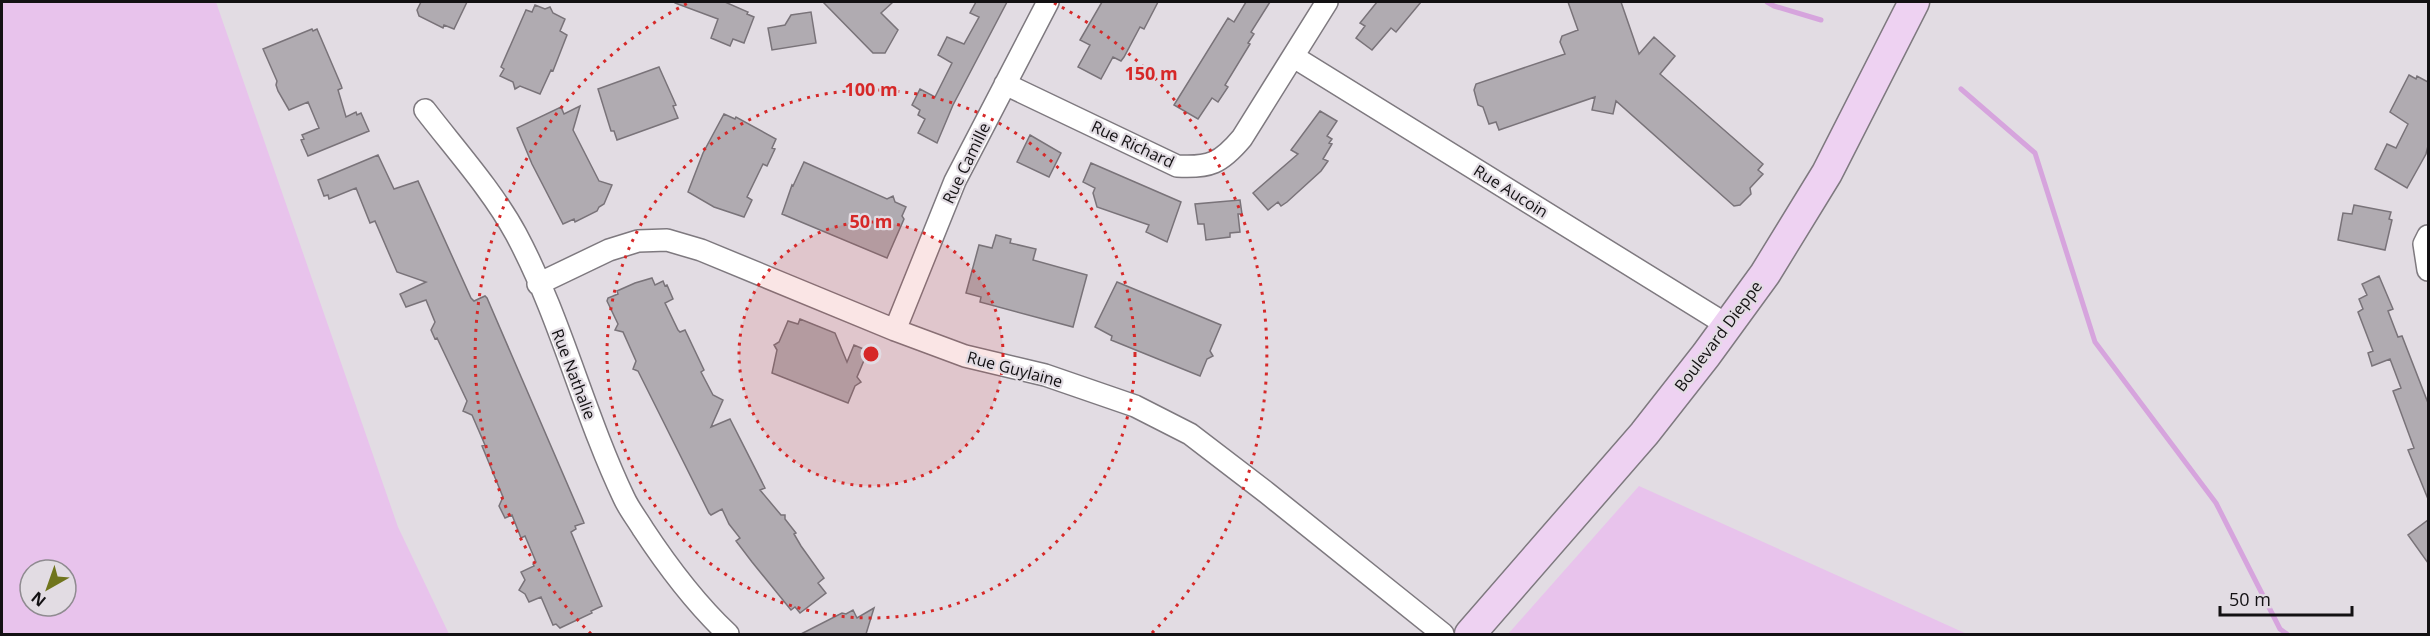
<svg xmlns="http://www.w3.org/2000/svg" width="2430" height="636" viewBox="0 0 2430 636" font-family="'Open Sans',sans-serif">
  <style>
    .green { fill: #e8c3ec; fill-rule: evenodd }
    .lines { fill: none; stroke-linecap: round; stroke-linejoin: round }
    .stream { stroke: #d6a4dd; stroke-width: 5 }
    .building { fill: #b0abb1; stroke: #797379; stroke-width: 1.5 }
    .minor-casing { stroke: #7e797f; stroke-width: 24 }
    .secondary-casing { stroke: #7e797f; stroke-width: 33 }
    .minor { stroke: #fff; stroke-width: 21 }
    .secondary { stroke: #eed2f2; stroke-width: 30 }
    .ring { fill: none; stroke: #d62828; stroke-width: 3; stroke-dasharray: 3 6 }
    .labels { text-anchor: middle; stroke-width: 4.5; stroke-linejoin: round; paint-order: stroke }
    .street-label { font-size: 16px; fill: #131113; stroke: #e2dce3 }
    .centre { fill: #d62828; stroke: #e2dce3; stroke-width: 3 }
    .ring-label { font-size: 18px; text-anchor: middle; font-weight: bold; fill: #d62828; stroke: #e2dce3; stroke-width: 4.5; stroke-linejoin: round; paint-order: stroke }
  </style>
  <rect width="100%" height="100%" fill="#e2dce3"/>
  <path class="green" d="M2,2H216L398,527L449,634H2ZM30,570H66V606H30Z
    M1639,486L1967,634H1508Z"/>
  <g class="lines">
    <path class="stream" d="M1767,2L1774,6L1821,20
      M1961,89L2035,153L2095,342L2216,503L2280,629L2287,634"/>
  </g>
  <path class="building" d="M421,2H467L454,29L444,25L443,28L419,16L417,10Z
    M675,2H725L748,12L747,14L754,17L744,43L733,39L730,46L711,38L718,19L675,3Z
    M823,2H893L881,13L898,30L885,53H873Z
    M976,2H1007L953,105L937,143L918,133L925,119L918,115L920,110L912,105L920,89L935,97L952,63L938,55L947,37L964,44L979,17L970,13Z
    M1102,2H1158L1144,29L1140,27L1124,57L1121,61L1113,57L1101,79L1078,67L1090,45L1080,40Z
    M1246,2H1270L1251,32L1254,34L1248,43L1250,44L1225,85L1228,87L1218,102L1212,98L1198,119L1174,105L1228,18L1234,22Z
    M1377,2H1421L1396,32L1391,28L1372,50L1356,38L1365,26L1360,23Z
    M1568,2H1621L1639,54L1654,37L1675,56L1660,74L1763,164L1758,170L1763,174L1750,188L1751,194L1740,205L1734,206L1616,101L1613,114L1592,110L1595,97L1499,130L1496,122L1489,124L1483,107L1478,105L1474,90L1476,84L1565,54L1560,42L1562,36L1578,30Z
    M535,5L545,9L550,7L553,13L565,19L560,31L567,35L553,71L551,70L540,94L520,86L515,89L513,82L500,76L504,69L501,67L526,10L532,12Z
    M811,12L816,43L772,50L768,28L785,25L791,15Z
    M312,29L313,31L317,29L341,85L342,88L338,90L346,117L356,112L357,115L361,113L369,131L308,156L301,140L304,139L302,135L319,128L308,102L289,110L278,91L276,85L277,81L263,49Z
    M659,67L676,105L673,106L678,118L617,140L614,131H611L598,89Z
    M2409,75L2416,79L2417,76L2428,82V146L2426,154L2407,188L2375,169L2387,144L2396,148L2408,124L2390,112Z
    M580,106L573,130L599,181L612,185L604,204L599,207L597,211L575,222L574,219L563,224L532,164L517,128L561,107L564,114Z
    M1320,111L1337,121L1327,136L1332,139L1329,143L1332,144L1323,159L1328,161L1321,171L1287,202L1281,206L1278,202L1268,210L1253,193L1298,154L1291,150Z
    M724,114L735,119L736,117L776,139L772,148L775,149L767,166L763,164L747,197L752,200L744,217L714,207L688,192L703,153Z
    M1030,135L1061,153L1049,177L1017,162Z
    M378,155L394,189L418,181L471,298L474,301L485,296L487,298L582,518L584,523L575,526L576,529L571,532L602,606L591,611L592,613L560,628L556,624L553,625L541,597L529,602L525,594L519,590L525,580L521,572L534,566L533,564L536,562L525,536L521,538L512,515L505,518L499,506L503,497L482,446L485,445L472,415L463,411L467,401L437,338L435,339L431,330L435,322L426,300L406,307L400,294L426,282L397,272L375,221L370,223L356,188L329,199L328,195L324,196L318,180Z
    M804,162L887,199L893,196L895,202L906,207L902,216L904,219L887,258L782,214L792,185L793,186Z
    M1091,163L1181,202L1167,242L1146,232L1149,225L1097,207L1093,193L1095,188L1083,182Z
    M1240,200L1242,214H1238L1240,232L1230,233V237L1206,240L1204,224H1198L1195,204Z
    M2354,205L2391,212L2389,219L2392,220L2385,250L2338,240L2343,213L2352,214Z
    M996,235L1011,239L1010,243L1036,249L1033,260L1087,275L1073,327L980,302L981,297L966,293L979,245L992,248Z
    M2379,276L2393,309L2388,311L2398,337L2402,336L2428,403V499L2408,450L2414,448L2393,391L2401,388L2390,359L2372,366L2368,353L2373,351L2358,312L2363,309L2359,299L2367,295L2362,284Z
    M652,278L655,285L663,281L665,286L667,285L673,299L665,303L678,330L680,332L685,330L704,370L701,372L713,395L723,400L711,427L730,419L765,488L760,490L781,515H785V519L796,533L794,534L801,546L824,578L818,583L826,593L800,613L795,607L791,610L752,562L736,541L740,538L729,524L722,509L711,515L709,513L638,371L633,369L636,361L623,332L615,330L618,324L607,301L608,298L618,294L617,291L635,283Z
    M1117,282L1221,325L1210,351L1213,356L1207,359L1200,376L1111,340L1112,336L1095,327Z
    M800,319L835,333L847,362L854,345L868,351L857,377L861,382L855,386L848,403L772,373L777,350L774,345L779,342L788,321L798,324Z
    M2428,520V563L2408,535Z
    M874,608L866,634H801L842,613L846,614L853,610L857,618Z"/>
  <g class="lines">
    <g class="minor-casing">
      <path id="minor" d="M1294,57L1727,325
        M1005,84L1177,166C1210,168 1221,163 1242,138L1327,2
        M425,110C455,149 492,190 516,234C561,318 583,412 624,498C629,509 637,519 643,529C668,567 695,603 728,634
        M2428,236L2424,244L2428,270
        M538,284L609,250L638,241L667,240L701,250L895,330L965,356L1045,375L1135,406L1190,434L1267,493L1443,634
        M895,330L955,181L1048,2"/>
    </g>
    <g class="secondary-casing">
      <path id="secondary" d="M1470,634L1644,434L1706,355L1765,274L1827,173L1914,2"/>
    </g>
    <use href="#minor" class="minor"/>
    <use href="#secondary" class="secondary"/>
  </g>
  <circle cx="871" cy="354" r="132" fill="#d62828" fill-opacity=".12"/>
  <g class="ring">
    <circle cx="871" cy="354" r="132"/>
    <circle cx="871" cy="354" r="264"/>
    <path d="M591 634A396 396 0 0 1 688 3M1054 3A396 396 0 0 1 1151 634"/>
  </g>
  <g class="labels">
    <g class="street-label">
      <text transform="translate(1133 144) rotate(25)" y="6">Rue Richard</text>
      <text transform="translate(966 163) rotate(-64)" y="6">Rue Camille</text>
      <text transform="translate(1511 191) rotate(32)" y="6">Rue Aucoin</text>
      <text transform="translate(1718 336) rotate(-53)" y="6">Boulevard Dieppe</text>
      <text transform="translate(1015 369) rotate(15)" y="6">Rue Guylaine</text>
      <text transform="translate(574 374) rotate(69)" y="6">Rue Nathalie</text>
    </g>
  </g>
  <circle cx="871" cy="354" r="9" class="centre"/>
  <g class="ring-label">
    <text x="1151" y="80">150 m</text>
    <text x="871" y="96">100 m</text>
    <text x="871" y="228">50 m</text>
  </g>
  <rect width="2430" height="636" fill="none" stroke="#131113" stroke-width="6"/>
  <g transform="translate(48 588) rotate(220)"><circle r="28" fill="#e2dce3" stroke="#8f8b90" stroke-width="1.5"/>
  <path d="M0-4.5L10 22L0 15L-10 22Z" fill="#70751d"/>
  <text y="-9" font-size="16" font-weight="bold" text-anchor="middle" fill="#131113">N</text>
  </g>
  <path d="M2220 606v9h132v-9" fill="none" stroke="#131113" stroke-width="3"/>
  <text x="2229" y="606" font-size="18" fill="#131113" stroke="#e2dce3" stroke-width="4.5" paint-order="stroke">50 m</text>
</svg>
